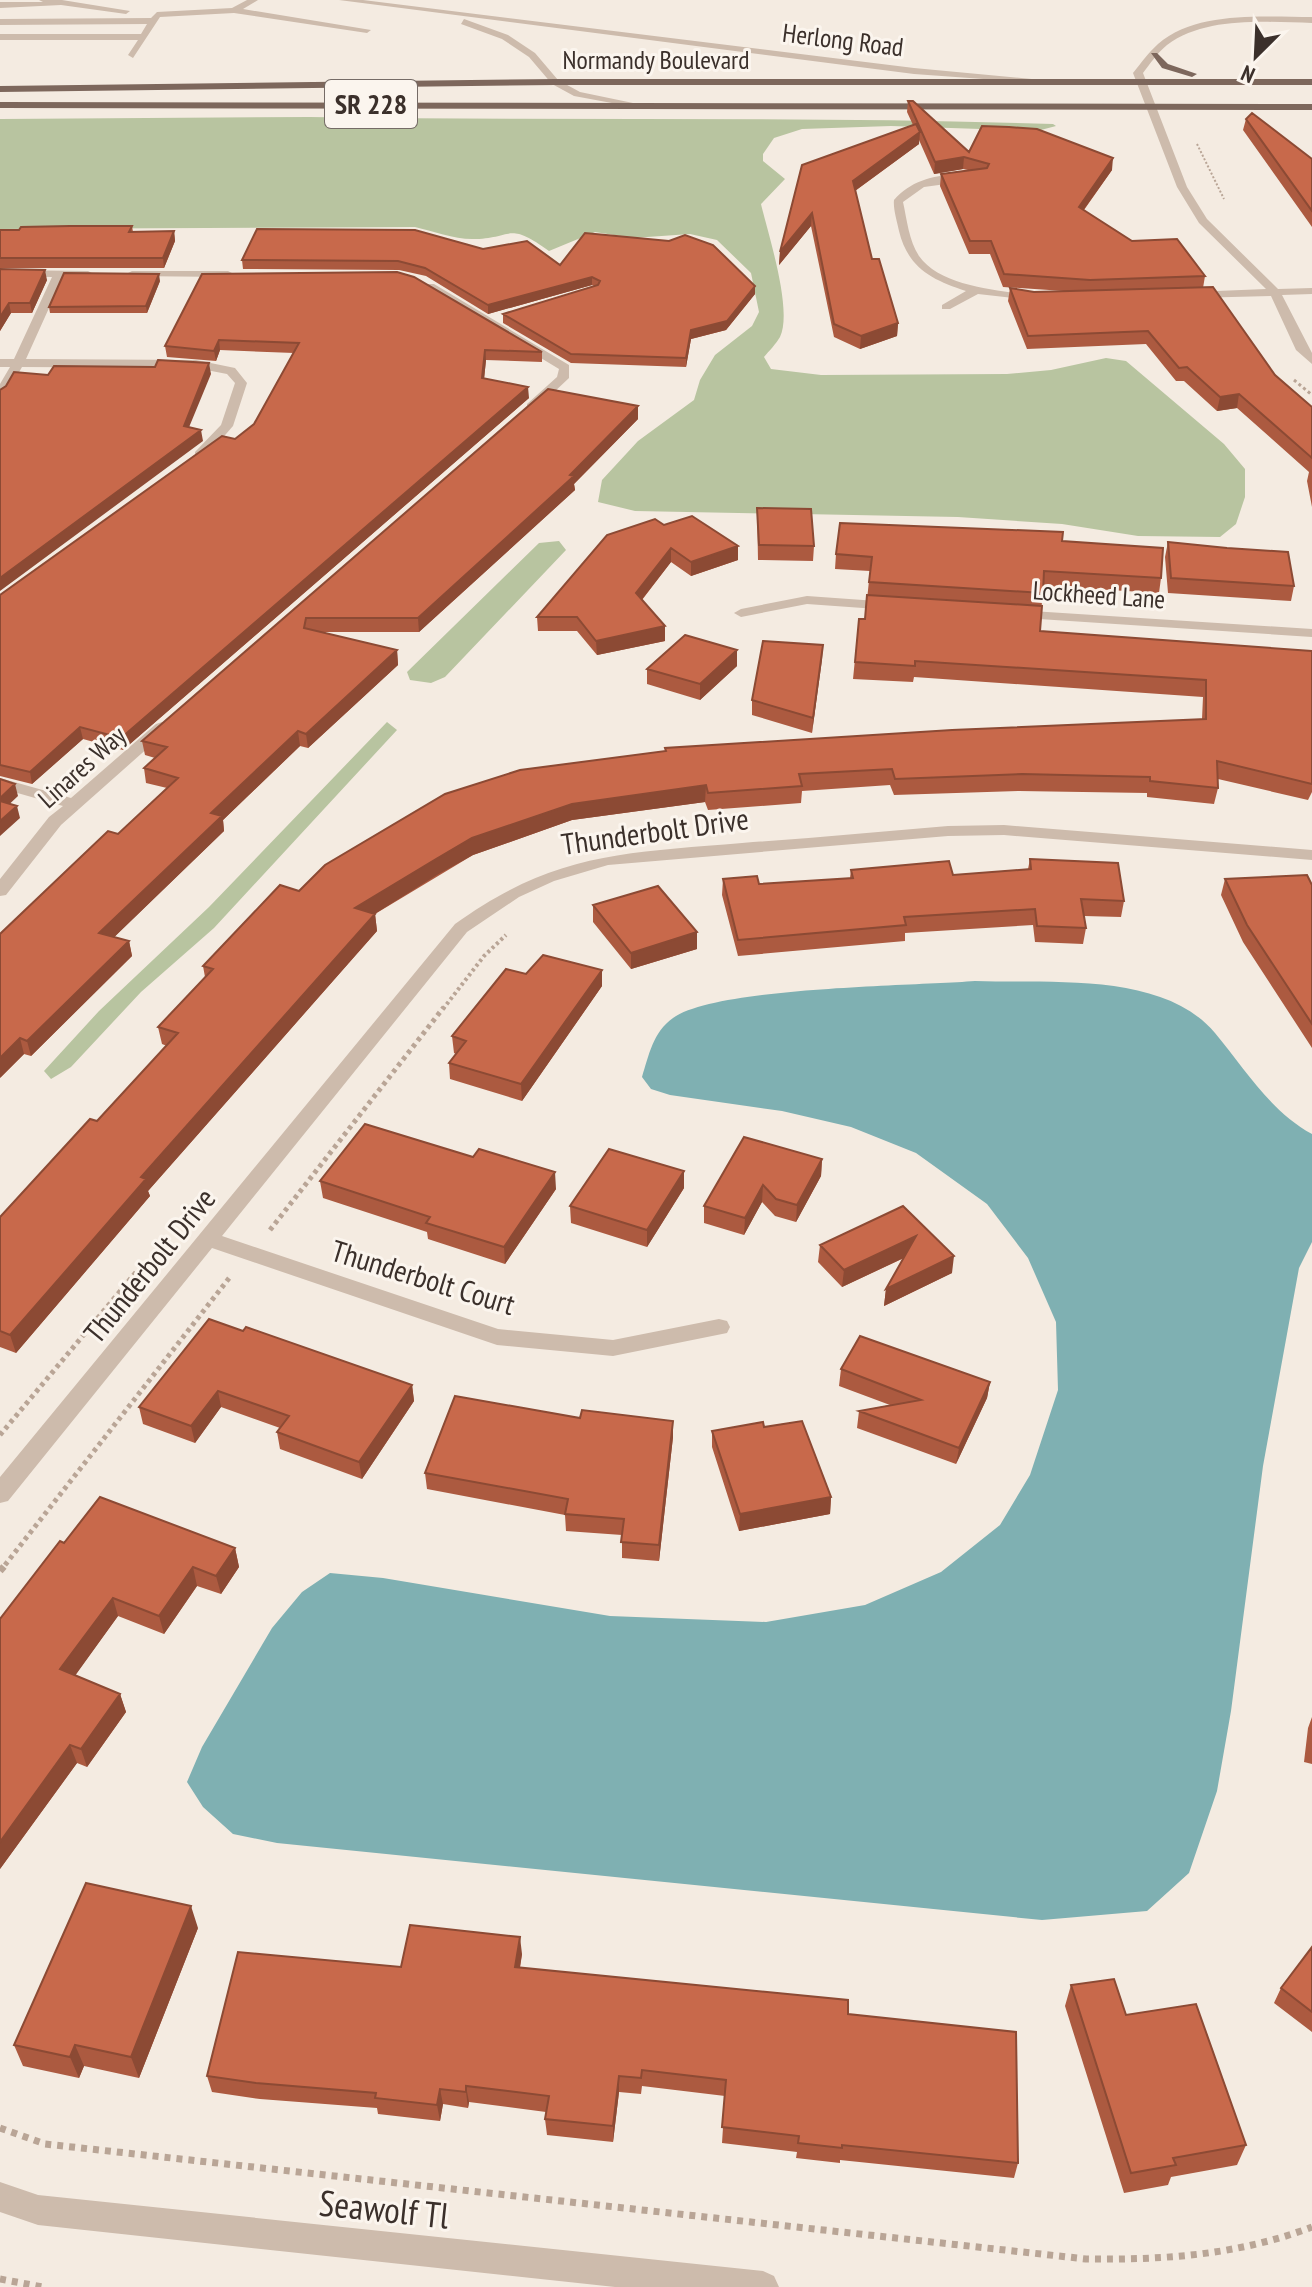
<svg xmlns="http://www.w3.org/2000/svg" width="1312" height="2287" viewBox="0 0 1312 2287" font-family="'PT Sans Narrow',sans-serif">
  <style>
    .green { fill: #b8c4a0 }
    .water { fill: #7fb0b2 }
    .lines { fill: none; stroke-linecap: round; stroke-linejoin: round }
    .path-far4 { stroke: #b9a596; stroke-width: 2; stroke-dasharray: 2 2; stroke-linecap: butt }
    .path-far3 { stroke: #b9a596; stroke-width: 3; stroke-dasharray: 3 3; stroke-linecap: butt }
    .path-far2 { stroke: #b9a596; stroke-width: 4; stroke-dasharray: 3 3; stroke-linecap: butt }
    .path-far1 { stroke: #b9a596; stroke-width: 5; stroke-dasharray: 4 4; stroke-linecap: butt }
    .path { stroke: #b9a596; stroke-width: 7; stroke-dasharray: 6 6; stroke-linecap: butt }
    .service { fill: #cdbbac; fill-rule: evenodd }
    .minor { fill: #cdbbac; fill-rule: evenodd }
    .tertiary { fill: #cdbbac; fill-rule: evenodd }
    .primary { fill: #7d675c; fill-rule: evenodd }
    .wall { fill: #ac5a40 }
    .shaded-wall { fill: #8c4a34 }
    .building { fill: #c8694b; stroke: #8c4a34; stroke-width: 2 }
    .labels { text-anchor: middle; stroke-width: 6; stroke-linejoin: round; paint-order: stroke }
    .far-street-label { font-size: 26px; fill: #3b302b; stroke: #fbf5ee }
    .shield { fill: #fbf5ee; stroke: #756b66; stroke-width: 2 }
    .shield-label { font-size: 28px; font-weight: bold; fill: #3b302b }
    .street-label { font-size: 30px; fill: #3b302b; stroke: #fbf5ee }
    .near-street-label { font-size: 36px; fill: #3b302b; stroke: #fbf5ee }
  </style>
  <rect width="100%" height="100%" fill="#f4ebe1"/>
  <path class="green" d="M310,117C558,121 805,116 1053,124L1056,126L1037,131L891,126L802,129L774,138L763,154V161L785,179L761,204C768,234 793,310 780,337C776,344 769,351 764,357L771,369L821,375L1007,374L1051,370L1106,358L1126,361L1224,444L1245,469V497L1236,524L1220,537L1138,536L1062,524L958,517L635,511L598,502L602,480L638,441L694,400L700,380L715,355L752,326L759,312L751,273L717,240L690,234L633,238L595,232L549,251C506,220 514,239 472,239C454,239 432,231 415,227L0,229V119Z
    M559,541L566,550L445,677L431,683L410,680L407,672L539,543Z
    M387,722L397,730L214,928L141,992L71,1067L51,1079L44,1071L99,1011L209,907Z"/>
  <path class="water" d="M975,981C1049,984 1163,971 1215,1033C1245,1069 1270,1111 1312,1134V1242L1299,1268L1263,1466L1231,1711L1217,1791L1189,1873L1147,1911L1042,1920L277,1843L233,1834L203,1807L187,1782L202,1747L272,1628L302,1592L330,1573L383,1578L610,1616L766,1622L865,1605L941,1572L1000,1525L1030,1475L1058,1390L1056,1322L1028,1258L987,1204L916,1153L851,1127L782,1111L670,1095L651,1089L642,1077C649,1055 653,1032 673,1018C717,987 912,986 975,981Z"/>
  <g class="lines">
    <path class="path-far4" d="M1197,144L1224,199"/>
    <path class="path-far3" d="M1294,380L1312,395"/>
    <path class="path-far2" d="M443,1009L484,956L506,935"/>
    <path class="path-far1" d="M270,1230L444,1007
      M0,1435L137,1271
      M5,1565L230,1277"/>
    <path class="path" d="M0,1571L7,1563
      M0,2128L45,2144L1086,2259C1165,2260 1238,2255 1312,2227
      M0,2279L43,2287"/>
    <path class="service" d="M39,0H62L130,11L126,14L61,5L0,8V2H43Z
      M247,0H258L243,9L371,30L367,33L234,13L160,17L133,58L128,55L138,40H0V34H141L147,24L0,25V19L151,18L157,12L232,8Z"/>
    <path class="minor" d="M1312,17V23C1266,22 1206,16 1167,45C1157,53 1150,64 1143,73L1187,187L1207,219L1278,289L1312,288V294L1282,295L1312,353V364L1296,350L1271,296L1192,298L1186,295L1192,292L1266,289L1199,223L1177,187L1133,73C1141,63 1149,52 1158,44C1197,10 1265,17 1312,17Z
      M972,176L968,181L924,187L903,202C907,220 909,241 919,256C942,289 1005,290 1040,297V301L978,294L950,309H942V305L966,291C932,280 908,268 899,231C897,221 893,209 894,200C913,178 944,172 972,176Z
      M0,270L88,271L94,274L88,277H63L26,359L196,360L235,368L247,383L233,426L205,458H195V452L221,425L235,383L227,374L196,368L22,367L6,395L0,399V384L10,367H0V359H14L52,277L0,276Z
      M132,271H228L234,274L228,277L128,276L126,274Z
      M426,284H434L569,365V378L535,410H527V404L557,377L559,369L426,288Z
      M807,596L891,602L898,606L891,610L807,604L741,617L734,613L741,609Z
      M1015,610L1312,629V637L1010,617V611Z
      M162,722L168,724V730L61,825L6,895L0,896V879L49,817L63,806L0,788V778L71,798L156,724Z
      M1004,825L1312,850V860L1004,835L948,836L608,865L554,881L519,897L467,932L222,1236L498,1329L613,1340L719,1319L727,1321L730,1327L727,1333L613,1356L497,1345L212,1248L8,1501L0,1503V1477L455,924C555,852 625,853 742,843C811,838 879,832 948,826Z
      M0,2182L38,2195L763,2271L774,2276L779,2287H615L38,2225L0,2212Z"/>
    <path class="tertiary" d="M339,0H363L914,68L1042,80L1037,83L914,74Z
      M464,19L508,35L535,53L558,80L580,92L633,103L628,106L574,96L552,84L529,57L502,39L461,24Z"/>
    <path class="primary" d="M1151,53H1157L1168,64L1197,74L1192,77L1162,68Z
      M555,79H1312V85H555L0,92V86Z
      M0,102L1312,104V110L0,108Z"/>
  </g>
  <path class="wall" d="M908,101L969,152L1112,170L1084,210L1132,241L1205,276L1203,288L1275,375L1312,407V507L1307,481L1309,472L1237,408L1217,411L1184,381H1176L1146,344L1027,349L1008,301L1010,288L1034,292L1064,291L1003,287L990,254H969L940,186L941,174L968,170L963,169L934,174L919,140V144L855,191L872,259L898,323L897,336L860,349L834,337L811,226L779,265L780,252L802,165L913,125L907,112Z
    M1246,119L1312,159V227L1243,130Z
    M132,226L133,232L174,231L175,241L164,268H0V230Z
    M483,249L560,265L755,286V294L726,330L691,339L686,367L571,363L503,323V314L594,286L592,285L488,314L426,276L399,270L243,269L242,260Z
    M0,269L47,280L32,313H11L0,331Z
    M202,274L542,352V362L486,360L484,379L529,398L123,750L83,739L32,784L0,776V595L235,439L254,424L294,353L220,350L216,361L167,357L165,346Z
    M160,281L147,313H50L49,307Z
    M548,389L638,419L574,484L575,490L419,632H321L397,650L398,665L308,748L300,746L223,820L224,831L114,937L129,941L132,956L31,1056L24,1054L0,1078L118,834L167,788L146,783L144,768L155,758L145,755L142,741Z
    M757,508L814,546L813,561L758,560Z
    M664,525L738,546V560L691,576L671,562L642,600L665,626V641L597,655L577,631H538L537,617Z
    M1062,541L1161,578L1159,593L1043,586L1040,631L1312,651V792L1308,800L1218,779V788L1214,804L1147,797V793L1019,791L894,795L890,785L802,791L801,803L708,810L705,802L572,820L473,855L375,914L377,931L148,1191L150,1196L16,1353L0,1347V1217L97,1121L167,1046L162,1044L158,1027L205,977L203,966L299,891L445,794L1202,719L1203,697L914,677L913,682L853,679L859,619H865L870,571L835,569L836,554Z
    M1168,542L1294,586L1291,601L1168,593L1165,557Z
    M823,645L812,733L752,715V700Z
    M737,666L700,700L647,684V669Z
    M1030,859L1124,901L1121,917L1084,916L1086,928L1083,944L1035,942L1033,925L905,933V941L738,956L722,895L723,879L759,884L850,878L851,870L953,875L1028,869Z
    M1225,879L1312,885V1048L1243,942L1221,895Z
    M593,905L697,949L631,969L593,922Z
    M526,974L602,986L522,1101L450,1079L449,1063L456,1054L454,1053L452,1036Z
    M822,1159L821,1176L796,1222L775,1216L762,1202L744,1235L704,1223V1206Z
    M684,1171V1188L647,1247L571,1223L570,1206Z
    M320,1181L556,1189L505,1264L428,1239L427,1232L323,1198Z
    M903,1206L952,1273L884,1306L886,1289L904,1258L842,1287L818,1262L820,1245Z
    M243,1331L412,1385L414,1401L362,1479L280,1449L277,1432L280,1428L221,1407L195,1443L143,1424L139,1407Z
    M841,1369L990,1382L987,1398L956,1464L857,1428L859,1411L890,1405L839,1386Z
    M764,1427L831,1497L830,1514L739,1531L712,1447V1431Z
    M673,1437L659,1561L622,1558V1535L566,1531L565,1515L427,1489L425,1473Z
    M64,1543L235,1548L239,1567L221,1594L197,1586L164,1634L118,1616L75,1675L120,1694L126,1712L87,1767L77,1763L0,1869Z
    M1312,1717V1764L1304,1762L1308,1728Z
    M198,1928L139,2078L84,2066L79,2078L23,2066L14,2045Z
    M1312,1947V2032L1274,2003L1281,1988Z
    M522,1954L520,1968L848,2014L1018,2163L1014,2178L840,2160V2163L796,2158L797,2152L722,2143L725,2096L642,2086L641,2094L619,2092L613,2142L547,2135L545,2119L546,2112L469,2102L468,2108L443,2104L440,2121L378,2114L377,2108L260,2099L212,2092L207,2076L401,1967Z
    M1071,1985L1126,2015L1246,2145L1237,2165L1171,2177L1168,2185L1124,2193L1065,2006Z"/>
  <path class="shaded-wall" d="M920,132L919,144L852,193L853,181Z
    M964,157L963,169L934,174L935,162Z
    M1113,158L1112,170L1077,219L1079,207Z
    M812,213L811,226L779,265L780,252Z
    M174,231L175,241L164,268L163,258Z
    M45,270L47,280L32,313L30,303Z
    M159,274L160,281L147,313L146,306Z
    M592,277V285L488,314V305Z
    M755,286V294L726,330L691,339L686,367V358L691,330Z
    M9,303L11,313L0,331V317Z
    M898,323L897,336L860,349L861,336Z
    M219,340L220,350L216,361L214,351Z
    M485,350L486,360L483,389L482,378Z
    M209,363L211,374L185,437L184,426Z
    M528,387L529,398L123,750L121,738Z
    M1239,394L1237,408L1217,411L1220,397Z
    M638,406V419L574,484L575,490L419,632L418,618L570,475Z
    M201,430L203,441L0,591V578Z
    M738,546V560L691,576V562Z
    M671,548V562L636,607V593Z
    M665,626V641L597,655L596,641Z
    M823,645L822,660L812,733L813,718Z
    M397,650L398,665L308,748L306,734Z
    M737,650V666L700,700V684Z
    M80,727L83,739L32,784L30,772Z
    M298,731L300,746L223,820L224,831L103,948L99,933L211,813Z
    M15,784L18,796L0,813V798Z
    M706,785L705,802L572,820L473,855L437,875L357,925L355,908L436,859L472,838L572,804Z
    M17,806L20,818L0,836V821Z
    M375,914L377,931L148,1191L150,1196L16,1353L10,1335L141,1177Z
    M697,932V949L631,969V953Z
    M129,941L132,956L31,1056L27,1041Z
    M602,970V986L522,1101L521,1084Z
    M20,1038L24,1054L0,1078V1058Z
    M822,1159L821,1176L796,1222L797,1205Z
    M684,1171V1188L647,1247V1230Z
    M555,1172L556,1189L505,1264L504,1247Z
    M763,1185L762,1202L744,1235L745,1218Z
    M916,1236L914,1253L842,1287L844,1270Z
    M954,1256L952,1273L884,1306L886,1289Z
    M990,1382L987,1398L956,1464L959,1448Z
    M412,1385L414,1401L362,1479L359,1462Z
    M218,1391L221,1407L195,1443L191,1426Z
    M673,1421V1437L659,1561V1545Z
    M831,1497L830,1514L739,1531L740,1514Z
    M235,1548L239,1567L221,1594L216,1576Z
    M193,1567L197,1586L164,1634L159,1616Z
    M113,1598L118,1616L67,1687L60,1669Z
    M120,1694L126,1712L87,1767L81,1749Z
    M70,1745L77,1763L0,1869V1842Z
    M191,1906L198,1928L139,2078L131,2057Z
    M520,1937L522,1954L517,1984L515,1967Z
    M75,2045L84,2066L79,2078L70,2057Z
    M619,2076V2092L613,2142V2126Z
    M466,2086L469,2102L468,2108L466,2092Z
    M440,2089L443,2104L440,2121L437,2105Z"/>
  <path class="building" d="M908,101H913L969,152L982,126L1009,127L1037,129L1113,158L1079,207L1132,241L1177,239L1205,276L1090,280L1004,274L991,241H970L941,174L987,168L989,164L964,157L935,162Z
    M1252,113L1312,159V211L1246,119Z
    M916,124L920,132L853,181L872,259H879L898,323L861,336L834,324L812,213L780,252L802,165Z
    M70,226H132L129,232L174,231L163,258H0V230H19L21,227Z
    M257,229L415,230L483,249L527,241L560,265L585,233L669,241L685,235L713,245L755,286L727,321L691,330L686,358L571,354L503,314L598,285L600,281L592,277L488,305L425,268L398,261L242,260Z
    M0,269L45,270L30,303H9L0,317Z
    M397,272L414,277L542,352L485,350L482,378L528,387L121,738L80,727L30,772L0,765V595L222,436L235,439L254,424L299,343L219,340L214,351L165,346L202,274Z
    M64,273L159,274L146,306L49,307Z
    M1213,287L1275,375L1312,407V458L1239,394L1220,397L1187,367L1179,368L1148,331L1028,336L1010,288L1034,292Z
    M158,360L209,363L184,426L201,430L0,578V390L6,386L14,372L48,375L54,366L155,367Z
    M548,389L638,406L570,475L574,476L418,618H306L304,628L397,650L306,734L298,731L211,813L222,816L99,933L129,941L27,1041L20,1038L0,1058V934L108,831L118,834L178,778L144,768L167,747L142,741Z
    M757,508L811,509L814,546L759,545Z
    M692,516L738,546L691,562L671,548L636,593L665,626L596,641L577,617H537L607,535L655,519L664,525Z
    M840,523L1063,532L1062,541L1163,548L1161,578L1044,571L1043,593L869,582L872,557L836,554Z
    M1168,542L1227,548L1288,552L1294,586L1171,578Z
    M867,595L1042,606L1040,631L1312,651V784L1217,761L1218,788L1150,781V777L1022,774L895,779L892,769L799,774L802,786L708,793L706,785L572,804L472,838L436,859L355,908L375,914L141,1177L146,1179L10,1335L0,1331V1217L90,1119L97,1121L178,1033L158,1027L213,969L203,966L280,885L299,891L325,865L445,794L520,770L666,751L665,748L952,730L1206,719V680L915,661V666L855,662L859,619H865Z
    M685,635L737,650L700,684L647,669Z
    M763,641L823,645L813,718L752,700Z
    M0,779L15,784L0,798Z
    M0,801L17,806L0,821Z
    M1030,859L1118,863L1124,901L1081,899L1086,928L1037,926L1035,909L904,917L906,925L738,940L723,879L757,876L759,884L853,878L851,870L949,861L953,875L1031,869Z
    M1307,875L1312,885V1024L1247,925L1225,879Z
    M658,886L697,932L631,953L593,905Z
    M543,955L602,970L521,1084L449,1063L466,1041L452,1036L506,969L526,974Z
    M365,1124L473,1157L479,1149L555,1172L504,1247L426,1223L430,1217L320,1181Z
    M744,1137L822,1159L797,1205L776,1199L763,1185L745,1218L704,1206Z
    M609,1149L684,1171L647,1230L570,1206Z
    M903,1206L954,1256L886,1289L916,1236L844,1270L820,1245Z
    M209,1319L243,1331L246,1327L412,1385L359,1462L277,1432L289,1416L218,1391L191,1426L139,1407Z
    M860,1336L990,1382L959,1448L859,1411L921,1400L841,1369Z
    M455,1396L580,1418L582,1410L673,1421L659,1545L621,1542L624,1519L565,1514L568,1499L425,1473Z
    M802,1421L831,1497L740,1514L712,1431L763,1422L764,1427Z
    M100,1497L235,1548L216,1576L193,1567L159,1616L113,1598L60,1669L120,1694L81,1749L70,1745L0,1842V1619L60,1541L64,1543Z
    M86,1883L191,1906L131,2057L75,2045L70,2057L14,2045Z
    M410,1925L520,1937L515,1967L848,2000V2014L1016,2032L1018,2163L842,2145V2148L798,2143L799,2136L722,2127L726,2080L642,2070L641,2078L619,2076L613,2126L545,2119L549,2096L466,2086V2092L440,2089L437,2105L375,2098L376,2093L256,2083L207,2076L238,1952L401,1967Z
    M1312,1947V2012L1281,1988Z
    M1114,1979L1126,2015L1196,2004L1246,2145L1173,2158L1176,2165L1131,2173L1071,1985Z"/>
  <g class="labels">
    <g class="far-street-label">
      <text transform="translate(843 40) rotate(7)" y="9">Herlong Road</text>
      <text x="656" y="69">Normandy Boulevard</text>
      <text transform="translate(1099 595) rotate(4)" y="9">Lockheed Lane</text>
      <text transform="translate(82 767) rotate(-42)" y="9">Linares Way</text>
    </g>
    <rect class="shield" x="325" y="80" width="92" height="48" rx="6"/>
    <g class="shield-label">
      <text x="371" y="114">SR 228</text>
    </g>
    <g class="street-label">
      <text transform="translate(655 832) rotate(-8)" y="10">Thunderbolt Drive</text>
      <text transform="translate(150 1266) rotate(-51)" y="10">Thunderbolt Drive</text>
      <text transform="translate(423 1278) rotate(17)" y="10">Thunderbolt Court</text>
    </g>
    <g class="near-street-label">
      <text transform="translate(384 2209) rotate(6)" y="13">Seawolf Tl</text>
    </g>
  </g>
  <g transform="translate(1256 56) rotate(204)" stroke="#fbf5ee" stroke-width="6" paint-order="stroke">
  <path d="M0-6L14 30L0 20L-14 30Z" fill="#3b302b"/>
  <text y="-12" font-size="22" font-weight="bold" text-anchor="middle" fill="#3b302b">N</text>
  </g>
</svg>
